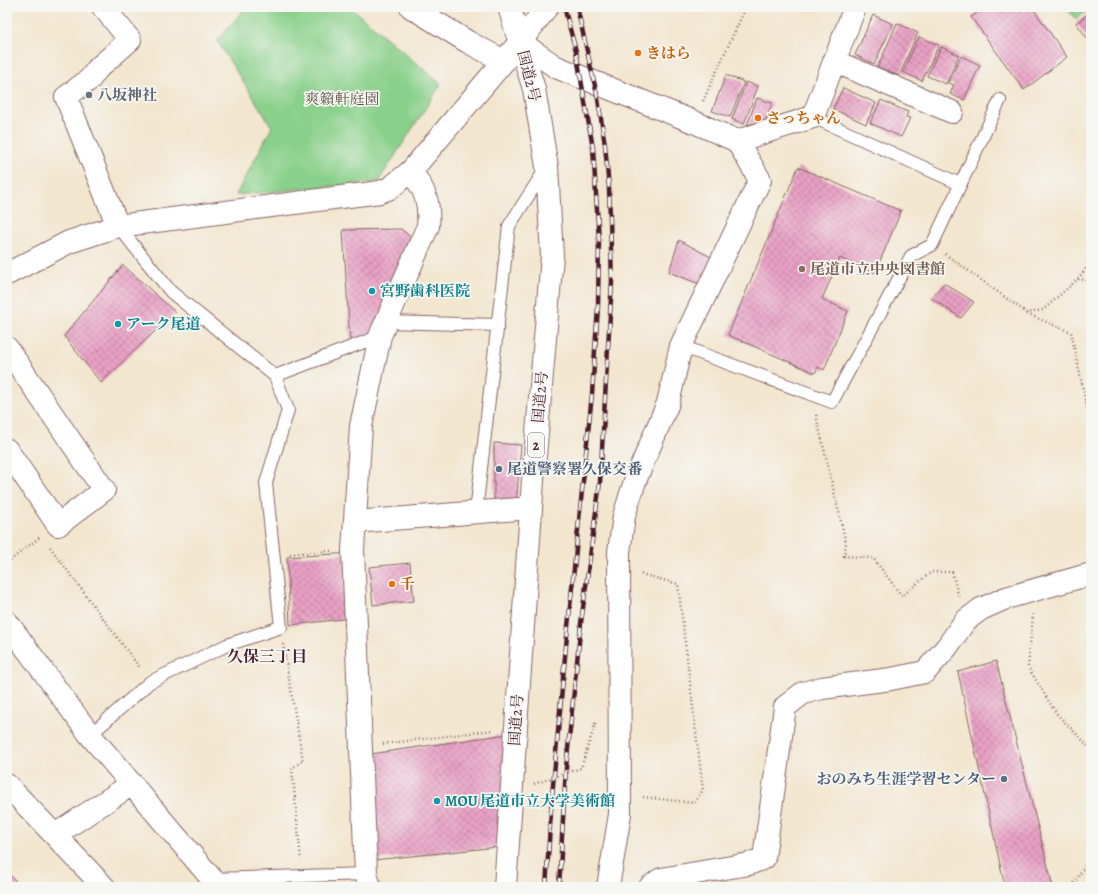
<svg xmlns="http://www.w3.org/2000/svg" width="1098" height="894" viewBox="0 0 1098 894" font-family="Alegreya,'Noto Serif JP',serif">
  <style>
    .garden { fill: #89d08a; stroke: #6a785a }
    .building { fill: url(#building-cross-hatch) }
    .lines { fill: none; stroke-linecap: round; stroke-linejoin: round }
    .lane-casing { stroke: #856564; stroke-width: 14 }
    .street-casing { stroke: #856564; stroke-width: 24 }
    .secondary-casing { stroke: #856564; stroke-width: 24 }
    .highway-casing { stroke: #856564; stroke-width: 24 }
    .path { stroke: #856564; stroke-width: 2.5; stroke-dasharray: 1 3; stroke-linecap: butt }
    .lane { stroke: #fff; stroke-width: 12 }
    .street { stroke: #fff; stroke-width: 22 }
    .secondary { stroke: #fff; stroke-width: 22 }
    .highway { stroke: #fff; stroke-width: 22 }
    .rail-casing { stroke: #4a1f2b; stroke-width: 4.5 }
    .rail { stroke: #f6f6f2; stroke-width: 3; stroke-dasharray: 9; stroke-linecap: butt }
    .food-dot { fill: #e8710a; stroke: #f6f6f2; stroke-width: 1.5 }
    .worship-dot { fill: #6b7280; stroke: #f6f6f2; stroke-width: 1.5 }
    .education-dot { fill: #8d6e63; stroke: #f6f6f2; stroke-width: 1.5 }
    .culture-dot { fill: #0f9aa8; stroke: #f6f6f2; stroke-width: 1.5 }
    .service-dot { fill: #5c6f8a; stroke: #f6f6f2; stroke-width: 1.5 }
    .labels { text-anchor: middle; stroke-width: 3.5; stroke-linejoin: round; paint-order: stroke }
    .shield { fill: #f6f6f2; stroke: #7e6067; stroke-width: 1 }
    .shield-label { font-size: 14px; font-weight: bold; fill: #4a1f2b }
    .food-label { font-size: 15px; font-weight: bold; fill: #c56008; stroke: #f6f6f2; text-anchor: start }
    .street-label { font-size: 15px; fill: #4a1f2b; stroke: #f6f6f2 }
    .worship-label { font-size: 15px; font-weight: bold; fill: #5b616d; stroke: #f6f6f2; text-anchor: start }
    .park-label { font-size: 15px; fill: #5d5448; stroke: #f6f6f2 }
    .education-label { font-size: 15px; font-weight: bold; fill: #785e54; stroke: #f6f6f2; text-anchor: start }
    .culture-label { font-size: 15px; font-weight: bold; fill: #0d838f; stroke: #f6f6f2; text-anchor: start }
    .service-label { font-size: 15px; font-weight: bold; fill: #4e5e75; stroke: #f6f6f2; text-anchor: start }
    .neighbourhood-label { font-size: 16px; font-weight: bold; fill: #4a1f2b; stroke: #f6f6f2 }
  </style>
  <defs>
    <pattern id="building-cross-hatch" width="8" height="8" patternUnits="userSpaceOnUse"><rect width="8" height="8" fill="#e9a1c5"/><path d="M0 0l8 8M0 8l8-8" fill="none" stroke="#bf83a0"/></pattern>
  </defs>
  <rect width="100%" height="100%" fill="#f6f6f2"/>
  <filter id="ink" filterUnits="userSpaceOnUse"><feTurbulence type="fractalNoise" baseFrequency=".025" numOctaves="2"/><feDisplacementMap in="SourceGraphic" scale="8" xChannelSelector="R" yChannelSelector="G"/><feConvolveMatrix kernelMatrix="1 2 1 2 8 2 1 2 1" color-interpolation-filters="sRGB"/></filter>
  <filter id="wash" filterUnits="userSpaceOnUse"><feTurbulence type="fractalNoise" baseFrequency=".012" numOctaves="4" result="noise"/><feDisplacementMap in="SourceGraphic" scale="16" xChannelSelector="R" yChannelSelector="G"/><feGaussianBlur stdDeviation="0.9" result="paint"/><feColorMatrix in="noise" values="0 0 0 0 0 0 0 0 0 0 0 0 0 0 0 0 0 1.4 0 .05"/><feComposite in="paint" operator="in"/></filter>
  <g filter="url(#wash)">
    <rect width="100%" height="100%" fill="#f2e6cf"/>
    <path class="garden" d="M246,7H350L441,84L378,182L236,195L272,127L217,41Z
      M1065,7H1091V8L1076,19Z"/>
    <g id="blocks">
      <path class="building" d="M985,7H1032L1067,57L1024,90L971,17Z
        M1091,12V37L1088,39L1076,23Z
        M873,15L893,24L874,64L855,55Z
        M897,23L918,33L899,76L878,67Z
        M919,37L939,45L922,81L903,72Z
        M941,47L959,55L946,84L927,76Z
        M961,56L980,65L964,100L950,94L954,85L948,83Z
        M726,75L744,82L730,117L712,111Z
        M746,82L758,86L744,124L732,119Z
        M843,88L876,103L866,124L833,109Z
        M757,98L772,103L766,120L747,125Z
        M881,100L908,112L906,117L910,118L901,137L870,123Z
        M798,167L901,211L875,273L840,258L822,299L848,311L824,370L818,367L815,373L728,335Z
        M401,229L414,240L378,332L350,341L343,230Z
        M679,240L720,262L707,287L669,272Z
        M123,265L175,312L101,383L64,336Z
        M944,283L974,302L961,318L931,298Z
        M494,443L521,445L516,506L494,508Z
        M351,553L352,618L290,625L287,557Z
        M410,563L414,601L373,605L369,567Z
        M996,661L1053,887H1005L958,672Z
        M508,734L498,847L373,860L371,754Z
        M7,872L21,887H7Z"/>
    </g>
  </g>
  <g filter="url(#ink)">
    <use href="#blocks" fill-opacity="0" stroke="#856564" stroke-width="1"/>
    <g class="lines">
      <g class="lane-casing">
        <path id="lane" d="M813,117L960,184
          M386,322L498,325
          M681,346L832,402L911,256L932,245L1000,100
          M275,376L380,336
          M476,512L509,226L545,170
          M90,735L150,682L227,645L281,627L266,483L288,410L275,376L171,292L118,226
          M212,879L366,874"/>
      </g>
      <g class="street-casing">
        <path id="street" d="M103,7L130,40L98,68L90,79L66,97L118,226
          M411,7L468,42L504,61
          M520,42L556,67L694,122L737,141L760,180L681,346L668,403L635,481L624,516L619,552L620,814L608,887
          M834,61L952,112
          M737,141L813,117L855,7
          M7,348L104,490L58,525L7,450
          M355,522L531,508
          M7,622L90,735L212,879L214,887
          M55,835L132,784
          M370,887L366,874L353,550L361,426L380,336L428,226C430,202 425,190 411,171
          M650,887L661,879L749,864L764,858L785,707L803,693L822,688L891,679L925,672L947,647L965,621L981,609L1006,598L1091,574"/>
      </g>
      <g class="secondary-casing">
        <path id="secondary" d="M7,274L69,242L118,226L380,192L390,188L411,171L520,42L547,7
          M7,785L104,887"/>
      </g>
      <g class="highway-casing">
        <path id="highway" d="M505,887L533,480L552,256L547,167L534,89L509,7"/>
      </g>
      <path class="path" d="M703,101L746,7
        M945,254L1027,313L1043,310L1078,279L1091,262
        M1078,279L1091,281
        M1027,314L1071,332L1087,408L1091,409
        M816,415L846,543L844,556L873,558L902,596L931,572H952L959,598
        M50,547L140,668
        M290,554L331,551
        M7,563L40,537
        M641,574L678,584L703,790L694,803L643,797
        M1033,614L1028,667L1056,713L1091,749
        M283,644L303,761L292,768L301,860
        M383,744L494,730
        M534,784L581,768L596,721
        M1072,887L1090,857L1091,833"/>
      <use href="#lane" class="lane"/>
      <use href="#street" class="street"/>
      <use href="#secondary" class="secondary"/>
      <use href="#highway" class="highway"/>
      <g class="rail-casing">
        <path id="rail" d="M546,887L552,796L566,646L592,394L598,307L599,240L593,148L576,51L564,7
          M559,887L566,768L581,623L600,482L612,281L609,188L605,145L598,99L577,7"/>
      </g>
      <use href="#rail" class="rail"/>
    </g>
  </g>
  <g class="food-dot">
    <circle cx="638" cy="53" r="4"/>
    <circle cx="758" cy="118" r="4"/>
    <circle cx="392" cy="584" r="4"/>
  </g>
  <circle class="worship-dot" cx="89" cy="95" r="4"/>
  <circle class="education-dot" cx="802" cy="269" r="4"/>
  <g class="culture-dot">
    <circle cx="372" cy="291" r="4"/>
    <circle cx="118" cy="324" r="4"/>
    <circle cx="437" cy="801" r="4"/>
  </g>
  <g class="service-dot">
    <circle cx="499" cy="469" r="4"/>
    <circle cx="1004" cy="779" r="4"/>
  </g>
  <g class="labels">
    <rect class="shield" x="528" y="433" width="16" height="24" rx="3"/>
    <g class="shield-label">
      <text x="536" y="450">2</text>
    </g>
    <g class="food-label">
      <text x="646" y="58">きはら</text>
      <text x="766" y="123">さっちゃん</text>
      <text x="400" y="589">千</text>
    </g>
    <g class="street-label">
      <text transform="translate(529 76) rotate(76)" y="5">国道2号</text>
      <text transform="translate(540 397) rotate(-85)" y="5">国道2号</text>
      <text transform="translate(516 720) rotate(-86)" y="5">国道2号</text>
    </g>
    <g class="worship-label">
      <text x="97" y="100">八坂神社</text>
    </g>
    <g class="park-label">
      <text x="342" y="104">爽籟軒庭園</text>
    </g>
    <g class="education-label">
      <text x="810" y="274">尾道市立中央図書館</text>
    </g>
    <g class="culture-label">
      <text x="380" y="296">宮野歯科医院</text>
      <text x="126" y="329">アーク尾道</text>
      <text x="445" y="806">MOU 尾道市立大学美術館</text>
    </g>
    <g class="service-label">
      <text x="507" y="474">尾道警察署久保交番</text>
      <text x="996" y="784" text-anchor="end">おのみち生涯学習センター</text>
    </g>
    <g class="neighbourhood-label">
      <text x="267" y="662">久保三丁目</text>
    </g>
  </g>
  <rect width="1098" height="894" fill="none" stroke="#f6f6f2" stroke-width="24"/>
</svg>
